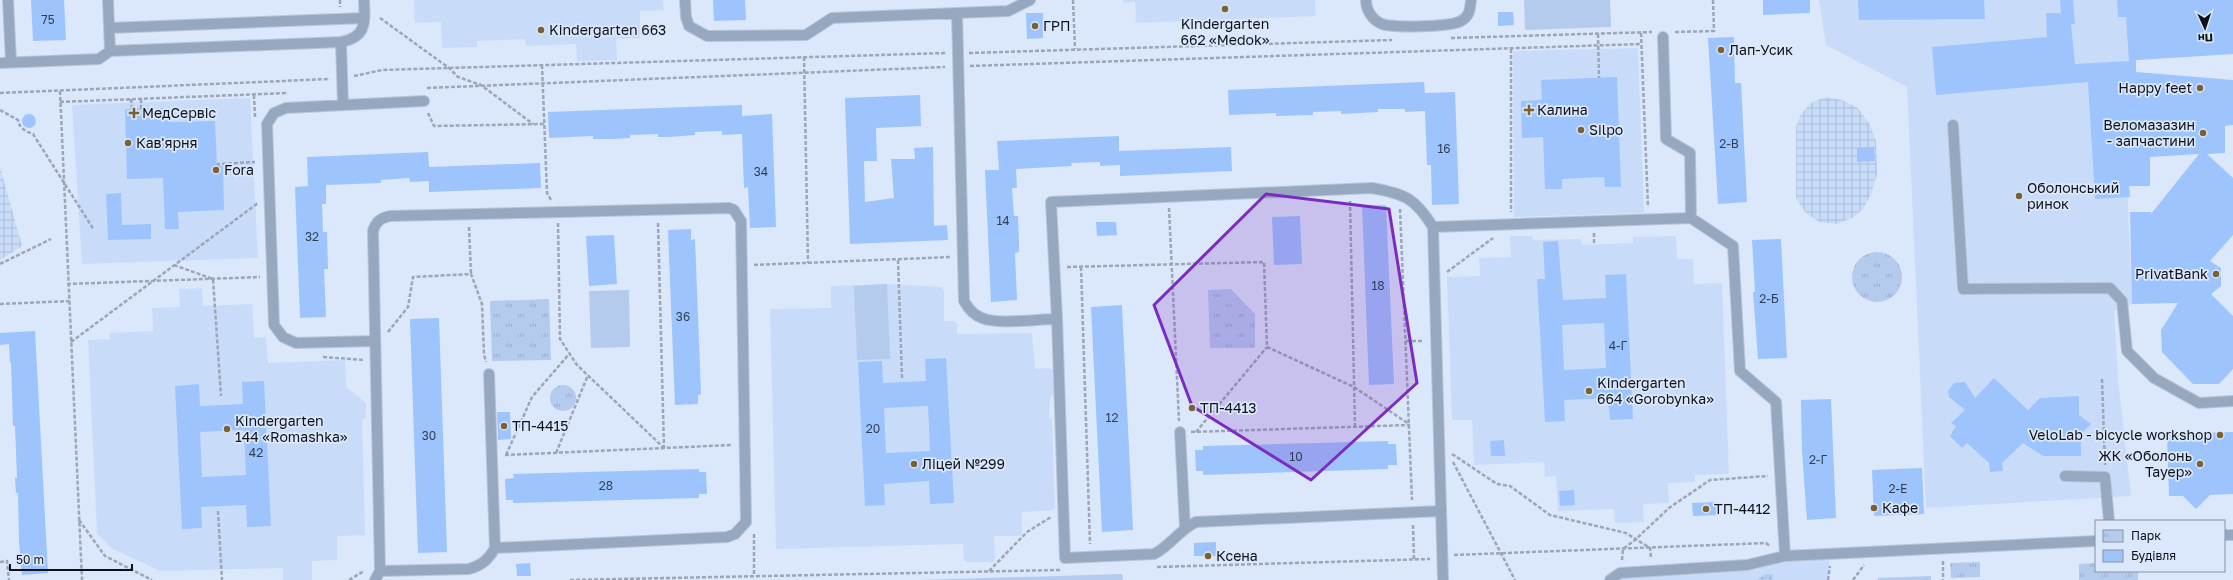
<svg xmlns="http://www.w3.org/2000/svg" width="2233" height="580" viewBox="0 0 2233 580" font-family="'Golos Text',sans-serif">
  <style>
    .built { fill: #c8dcfa }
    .industrial { fill: url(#industrial-grid) }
    .grass { fill: url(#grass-dots) }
    .park { fill: url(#park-tufts) }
    .pitch { fill: #b4cbee }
    .building { fill: #9ec4fe; fill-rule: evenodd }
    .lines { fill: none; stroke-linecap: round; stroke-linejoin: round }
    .lane-casing { stroke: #bac5d6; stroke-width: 12 }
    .path { stroke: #9ca6b6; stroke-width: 2.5; stroke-dasharray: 4 2; stroke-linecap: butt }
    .lane { stroke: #96a7c0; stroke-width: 10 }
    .marked { fill: #7b2cbf; fill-opacity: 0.2; stroke: #7b2cbf; stroke-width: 3; stroke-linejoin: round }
    .poi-dot { fill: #7b6032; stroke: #dbe7fa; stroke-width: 1.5 }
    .labels { text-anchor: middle; stroke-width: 3.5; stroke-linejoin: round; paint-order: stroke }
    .number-label { font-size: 12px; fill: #313e53 }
    .poi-label { font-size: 14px; fill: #0d121a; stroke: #dbe7fa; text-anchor: start }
  </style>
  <defs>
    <pattern id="industrial-grid" width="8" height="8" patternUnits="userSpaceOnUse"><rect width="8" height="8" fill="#c8dcfa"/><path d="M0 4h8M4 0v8" fill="none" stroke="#abbcd6"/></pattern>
    <pattern id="grass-dots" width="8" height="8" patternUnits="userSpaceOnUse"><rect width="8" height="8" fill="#b4cbee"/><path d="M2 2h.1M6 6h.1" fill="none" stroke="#9aadcc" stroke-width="1.8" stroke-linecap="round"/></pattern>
    <pattern id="park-tufts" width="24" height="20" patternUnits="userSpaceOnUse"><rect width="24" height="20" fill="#b4cbee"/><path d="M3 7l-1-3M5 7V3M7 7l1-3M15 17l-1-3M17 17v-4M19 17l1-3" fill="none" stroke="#9aadcc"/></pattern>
  </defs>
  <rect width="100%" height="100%" fill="#dbe7fa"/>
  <path class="built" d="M414,0H663L664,10L640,11V38L616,39L617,60L577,61L576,44L526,46L525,39L477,41V47L442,48L441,22L415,23Z
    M1123,0H1315L1316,16L1136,23L1135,2L1124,3Z
    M1819,0H2233V54L2122,61L2132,304L2114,311L2118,379L2131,496L1926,508L1907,87L1826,45Z
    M1638,48L1644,213L1514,217L1513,51Z
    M250,98L258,258L82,264L72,105Z
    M1510,236H1532L1533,240L1581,239L1582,245L1633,243V237L1676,236L1677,259H1693L1694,284L1722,283L1729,474L1695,475V482L1668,483L1669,503L1643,504L1644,522L1615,523L1614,509L1558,511L1556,476L1545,477L1544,462L1474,465L1472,420H1452L1447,277L1480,276L1479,258L1511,257Z
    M887,284L941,287L944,290V321H953L957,324V334L1032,333L1035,369L1049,368L1054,371L1055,392L1050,398L1049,417L1052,420L1055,508L1053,510L1022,512V533L1020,536H994L995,558L993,562H966L964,559L963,544L776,549L770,309L831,308V286Z
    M202,288L203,306L252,304L254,338L266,337L268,363L345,360L346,387L366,403V417L362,420L365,535L337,536V560L312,561V580H283V568L160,571L111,548L97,533L88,340L110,339V333L153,331L152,308L180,307L179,289Z
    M1830,554L1828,580H1610L1620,573Z"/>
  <path class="industrial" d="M1825,97L1842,100L1858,108L1870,125L1876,141L1877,174L1871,194L1863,209L1852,218L1837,224L1819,222L1805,212L1796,198V127L1801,114L1811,103Z
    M0,167L22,246L0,260Z"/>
  <path class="grass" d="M1773,574V580H1756L1764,575Z"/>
  <path class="park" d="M1852 277a25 25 0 1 1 50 0a25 25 0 1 1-50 0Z
    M1231,289L1255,314V348H1210L1208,290Z
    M549,299L551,360L492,361L490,301Z
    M550 398a13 13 0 1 1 26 0a13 13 0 1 1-26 0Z
    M1980,562V577L1951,578L1950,563Z
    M2096,563V571H2138V580H2079V564Z"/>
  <path class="pitch" d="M1524,0H1610L1611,27L1525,30Z
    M887,284L890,359L857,360L854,286Z
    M629,290L630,347L591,348L589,291Z
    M1122,574L1123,580H919Z
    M1931,576V580H1878V578Z"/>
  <path class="building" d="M31,0H64L66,40L33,41Z
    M713,0H745L746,20L714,21Z
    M1763,0H1810V13L1763,15Z
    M1858,0H1984L1985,19L1859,20Z
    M2060,0H2073L2075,24H2071L2075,64L2129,61L2126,17H2118L2117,0H2233V54L2136,60V72L2233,80V125L2225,126V153L2207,154L2233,178V235L2210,261L2221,268V286L2211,294L2233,316V369L2219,384H2193L2162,352L2161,330L2178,303L2132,304L2130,212H2151V214L2199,154L2150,157V186H2129L2130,197L2095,199L2088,82L1936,95L1932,47L2047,37L2046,13H2061Z
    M1498,12H1513L1514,25L1498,26Z
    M1026,13H1043V38L1027,39Z
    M1734,37L1735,83H1741L1747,202L1718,204L1708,38Z
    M1617,77L1621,187H1605L1604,177L1562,179V189H1545L1543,137L1522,138L1521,101L1542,100L1541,80Z
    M1424,82L1425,93L1455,92L1459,204L1432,205L1431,165H1427L1425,111L1405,112V109H1378V112L1341,114V111L1313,112V115L1276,116V113L1229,115L1228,90Z
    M920,95L921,126L876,128L877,161H864L865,202L894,198L891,159H915L914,148L933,147L934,226L947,225L948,240L850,244L845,98Z
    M742,105V116L772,114L776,227L750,228L748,187L744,188L742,134L722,135V131L695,132V135L669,137H658V134L630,135V138L614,139H593V136L549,138L548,112Z
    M170,108L171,122L215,121L217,166H223L224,210L178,212L179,229H165L163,178L127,179L125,109Z
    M22 121a7 7 0 1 1 14 0a7 7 0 1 1-14 0Z
    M1119,136V151L1231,147L1232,171L1120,176V165L1100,166V162L1071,163L1072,166L1016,169L1017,188H1012L1014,216H1018L1019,243V252L1015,253L1017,300L991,302L985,170H999L997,141Z
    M1874,147L1875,161L1857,162V148Z
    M428,152L429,167L540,163L541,188L429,192V181L410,182L409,178L381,180V183L326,185V204H322L323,232H327L328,269H324L326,317L300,318L295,187L308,186L307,157Z
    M121,193L122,225L151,224V239L108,240L106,194Z
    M1386,205L1394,384L1369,385L1362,206Z
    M1300,216L1302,264L1274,265L1272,217Z
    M1096,222H1116L1117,235L1097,236Z
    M691,229V240L695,239L701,394L698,395V404L675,405L668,230Z
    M614,235L617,284L589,286L586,236Z
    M1781,239L1787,358L1758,359L1753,292H1755L1752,240Z
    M1558,241L1563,300L1606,298L1605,275L1626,274L1633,419L1610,420L1608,398L1564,400L1565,421L1545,422L1537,279H1545L1543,242ZM1604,323L1606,368L1564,370L1562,325Z
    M1122,305L1133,530L1102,532L1091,307Z
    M439,318L447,552L418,553L410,319Z
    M35,331L48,573L22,575L19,542L18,493H16L15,478H17L15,426H13L11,362L10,363L9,344L0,345V333Z
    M946,358L954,503L930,504L929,481L884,484L885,505L865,506L858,362L882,361L883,383L926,381L925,359ZM928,406L930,451L886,453L884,408Z
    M1994,378L2028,410L2040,398L2079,396V415L2091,424L2081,434V456H2043L2023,443L2002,463L2003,471L1990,472L1989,463L1967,443L1962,448L1950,436L1956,426L1951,423L1965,410L1949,397L1948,391L1954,383L1965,382L1975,398Z
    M264,381L271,526L247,527L246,505L201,507L202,528L182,529L175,386L199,384L200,406L243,404L242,382ZM244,430L246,475L202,477L200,432Z
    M1831,399L1836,518L1807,520L1802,452L1801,400Z
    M497,412H510L511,439L498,440Z
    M2233,432V494L2210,495L2196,509L2183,496H2169L2167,434Z
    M1504,440L1505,456H1491L1490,441Z
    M1388,441V444H1396L1397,465H1388V469L1203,475V471H1196L1195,450H1203V446Z
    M1922,468L1924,514L1874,516L1872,470Z
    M699,469V472H706L707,494H699V498L513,503V500H506L505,479L514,478L513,474Z
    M1574,490L1575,505L1560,506L1559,491Z
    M1718,502L1719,515L1693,516L1692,503Z
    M1216,542V556H1194V543Z
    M530,563L531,576H517L516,564Z"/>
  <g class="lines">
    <g class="lane-casing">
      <path id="lane" d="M8,0L11,62
        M108,0L110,51
        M685,0L686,17L689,26L707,36L806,35L832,18L1008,11L1030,0
        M1366,0C1366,10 1372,20 1382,24C1393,28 1451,27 1461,21C1470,16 1470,9 1471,0
        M957,13L964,301C968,308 973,315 982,318C998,325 1038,319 1057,319
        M109,28L364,18
        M1663,37L1666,139L1690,153L1691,218
        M341,42L343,105
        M0,63L99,59L110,51L341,42C367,37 365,22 364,0
        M1953,125L1963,289L2110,288L2122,301L2127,351L2154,378L2199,403L2233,401
        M1433,227L1691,218L1733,246L1740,371L1776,402L1785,556
        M375,341L296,343L283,337L274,325L267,124L274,113L286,108L424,101
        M1180,432L1185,527
        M2065,476L2105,477L2109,521
        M1441,511L1196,522C1179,530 1170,546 1154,554L1065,558L1057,319L1051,202L1372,188C1405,194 1415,198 1433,227L1443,580
        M2224,535H2233
        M380,571L469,569C482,565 488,560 495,548L489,374
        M375,580L380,571L373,231C376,221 381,218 390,216L729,208L734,210L741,221L746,522L735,534L727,537L495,548
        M1610,580L1620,573L1747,565L1785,556L2096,541"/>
    </g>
    <path class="path" d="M340,0V7
      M1073,0L1075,49
      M380,18L449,68L458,77L481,85L533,124
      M1675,32L1714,31L1713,0
      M1641,33L1648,207
      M1598,34L1599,78
      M1451,38L1652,32
      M1511,49V212
      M969,53L1392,40
      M804,57L808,263
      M542,65L547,193L551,200
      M970,66L1641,44
      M354,76L382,70L946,53
      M427,88L945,67
      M60,91L82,580
      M0,93L330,79
      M254,95L255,117
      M131,99L132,109
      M141,99V109
      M60,102L288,93
      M0,110L18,120C20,129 25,131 33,134L94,230
      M428,113L434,126L544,124
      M218,166V164L255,162
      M1350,201L1355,427
      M1169,208L1179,421
      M1400,209L1412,500
      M558,223L560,339L577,365L664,448
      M658,223L664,448
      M469,227L471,274
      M1594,233V245
      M898,260L902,378
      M0,264L51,239
      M174,265L213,279L221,396
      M754,265L950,257
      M1067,267L1264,262L1267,347L1354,387L1409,424
      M1081,267L1090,544
      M1447,272L1493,238
      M67,284L260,277
      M0,304L69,301
      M388,332L408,307L413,277L471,274L482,304L484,354L486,362
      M1406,341H1423
      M71,342L258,203
      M323,357L364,360
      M2102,379L2105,465
      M1191,432L1410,425
      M1196,432L1267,347
      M556,453L588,375
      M1452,454L1497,484L1510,486L1550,515L1626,533L1650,548L1651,558
      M505,455L732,445
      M506,455L532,397L570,353
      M1453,462L1515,580
      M218,511L222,580
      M79,520L105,556L152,580
      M1413,525L1414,559
      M754,534V575
      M1454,555L1766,543L1770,546
      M1622,560L1623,549L1635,540L1669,508L1710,480L1768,476
      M1943,561V580
      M0,562L7,561L9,580
      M1157,567L1430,559
      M989,571L1027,532L1051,517
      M349,580L364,571
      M570,580L1060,570
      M1828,580L1830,566
      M1853,580L1864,565"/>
    <use href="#lane" class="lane"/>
  </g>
  <path class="marked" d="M1266,194L1389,209L1417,383L1311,480L1192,406L1154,305Z"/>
  <g class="poi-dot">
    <circle cx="1225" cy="9" r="4"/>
    <circle cx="1035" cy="26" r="4"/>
    <circle cx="541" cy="30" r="4"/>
    <circle cx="1721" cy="50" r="4"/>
    <circle cx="2200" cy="88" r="4"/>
    <path d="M1527 104h4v4h4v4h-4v4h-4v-4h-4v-4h4z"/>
    <path d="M132 107h4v4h4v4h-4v4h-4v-4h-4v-4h4z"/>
    <circle cx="1581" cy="130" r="4"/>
    <circle cx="2203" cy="133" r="4"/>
    <circle cx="128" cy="143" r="4"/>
    <circle cx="216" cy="170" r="4"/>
    <circle cx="2019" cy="196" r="4"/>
    <circle cx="2216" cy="274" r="4"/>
    <circle cx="1589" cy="391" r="4"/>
    <circle cx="1192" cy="408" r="4"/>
    <circle cx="504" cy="426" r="4"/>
    <circle cx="227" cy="429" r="4"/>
    <circle cx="2220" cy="435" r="4"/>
    <circle cx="914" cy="464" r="4"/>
    <circle cx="2200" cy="464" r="4"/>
    <circle cx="1874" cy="508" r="4"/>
    <circle cx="1706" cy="509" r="4"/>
    <circle cx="1208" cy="556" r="4"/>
  </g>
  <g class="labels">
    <g class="number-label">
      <text x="48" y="24">75</text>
      <text x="1729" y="148">2-В</text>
      <text x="1444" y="153">16</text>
      <text x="761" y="176">34</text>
      <text x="1003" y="225">14</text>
      <text x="312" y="241">32</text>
      <text x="1378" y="290">18</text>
      <text x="1769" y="303">2-Б</text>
      <text x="683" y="321">36</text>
      <text x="1618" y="350">4-Г</text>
      <text x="1112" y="422">12</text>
      <text x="873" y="433">20</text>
      <text x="429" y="440">30</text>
      <text x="256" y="457">42</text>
      <text x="1296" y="461">10</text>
      <text x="1818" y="464">2-Г</text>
      <text x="606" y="490">28</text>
      <text x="1898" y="493">2-Е</text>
    </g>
    <g class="poi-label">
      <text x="1225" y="29" text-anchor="middle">Kindergarten<tspan x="1225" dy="16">662 «Medok»</tspan></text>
      <text x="1043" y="31">ГРП</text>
      <text x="549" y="35">Kindergarten 663</text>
      <text x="1729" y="55">Лап-Усик</text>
      <text x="2192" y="93" text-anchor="end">Happy feet</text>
      <text x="1537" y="115">Калина</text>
      <text x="142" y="118">МедСервіс</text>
      <text x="2195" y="130" text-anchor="end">Веломазазин<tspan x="2195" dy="16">- запчастини</tspan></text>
      <text x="1589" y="135">Silpo</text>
      <text x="136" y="148">Кав'ярня</text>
      <text x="224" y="175">Fora</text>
      <text x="2027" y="193">Оболонський<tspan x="2027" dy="16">ринок</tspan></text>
      <text x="2208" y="279" text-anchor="end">PrivatBank</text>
      <text x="1597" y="388">Kindergarten<tspan x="1597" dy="16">664 «Gorobynka»</tspan></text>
      <text x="1200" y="413">ТП-4413</text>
      <text x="235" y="426">Kindergarten<tspan x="235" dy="16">144 «Romashka»</tspan></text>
      <text x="512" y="431">ТП-4415</text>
      <text x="2212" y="440" text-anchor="end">VeloLab - bicycle workshop</text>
      <text x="2192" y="461" text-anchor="end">ЖК «Оболонь<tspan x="2192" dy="16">Тауер»</tspan></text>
      <text x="922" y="469">Ліцей №299</text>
      <text x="1882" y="513">Кафе</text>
      <text x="1714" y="514">ТП-4412</text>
      <text x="1216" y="561">Ксена</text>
    </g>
  </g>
  <rect x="2095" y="520" width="130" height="52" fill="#dbe7fa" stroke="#8992a0"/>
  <rect x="2103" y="530" width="20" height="12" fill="url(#park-tufts)" stroke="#8992a0"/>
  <text x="2131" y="540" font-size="12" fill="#0d121a">Парк</text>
  <rect x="2103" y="550" width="20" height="12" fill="#9ec4fe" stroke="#8992a0"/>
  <text x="2131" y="560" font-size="12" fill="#0d121a">Будівля</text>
  <g transform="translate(2205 28) rotate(177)" stroke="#dbe7fa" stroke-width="3" paint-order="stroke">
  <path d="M0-3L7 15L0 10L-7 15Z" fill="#0d121a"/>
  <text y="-6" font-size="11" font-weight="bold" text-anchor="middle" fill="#0d121a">Пн</text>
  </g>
  <path d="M10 564v6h122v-6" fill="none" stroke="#0d121a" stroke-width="2"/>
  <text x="16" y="564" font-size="12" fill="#0d121a" stroke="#dbe7fa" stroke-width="3" paint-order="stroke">50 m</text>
</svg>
